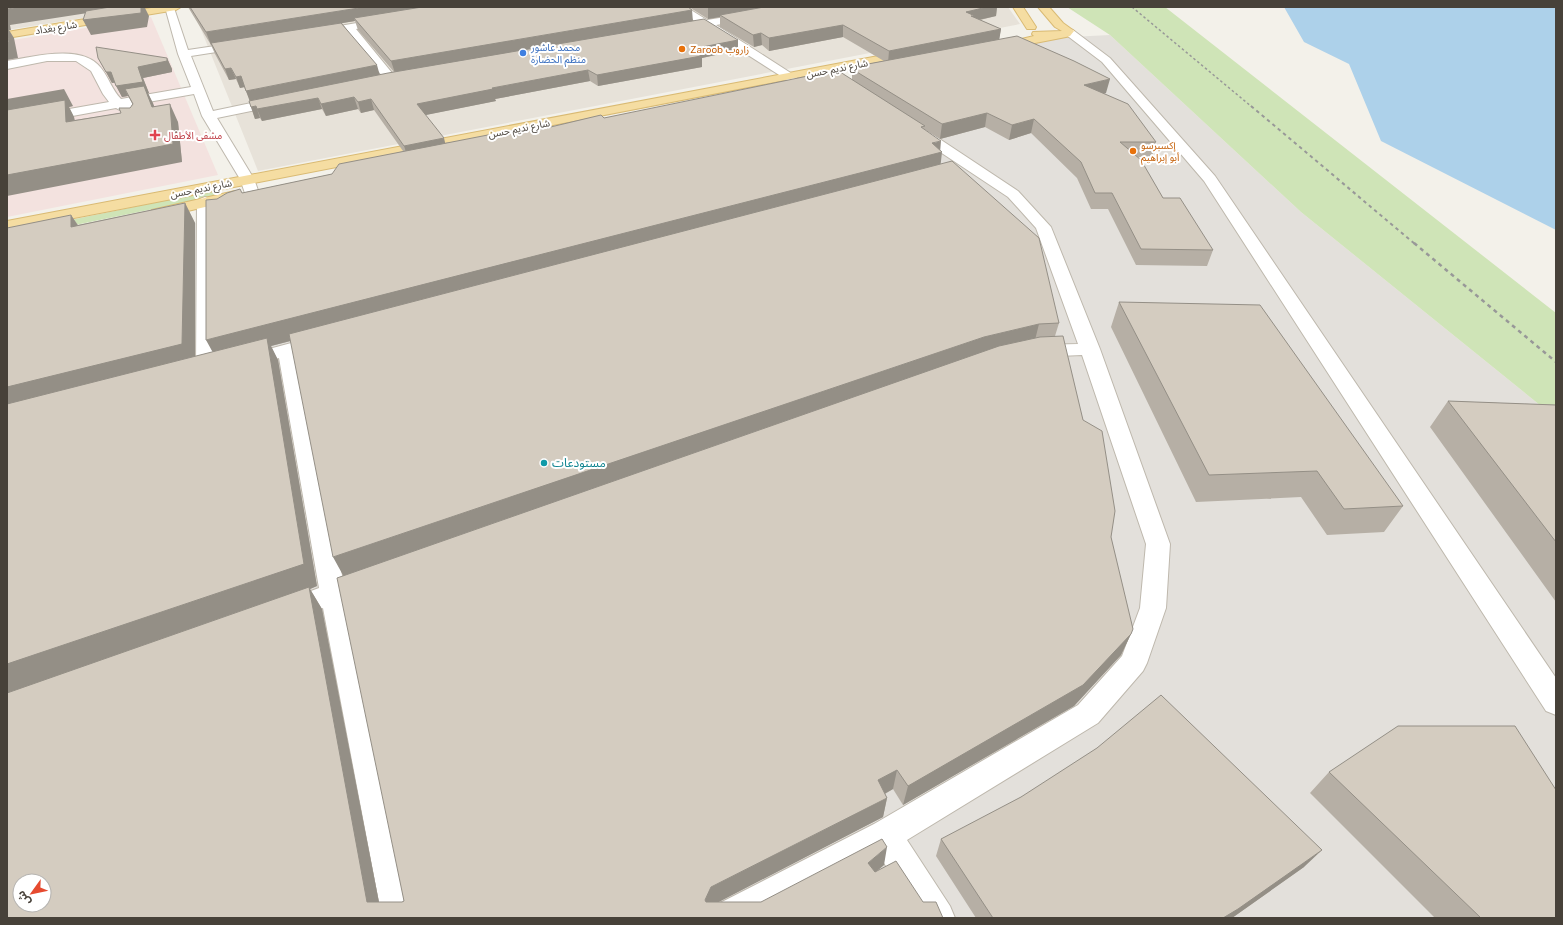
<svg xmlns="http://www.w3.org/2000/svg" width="1563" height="925" viewBox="0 0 1563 925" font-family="'Public Sans','Noto Sans Arabic',sans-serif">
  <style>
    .residential { fill: #e7e2d9 }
    .industrial { fill: #e3e0db; fill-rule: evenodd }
    .medical { fill: #f3e2df }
    .green { fill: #cfe4b7 }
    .water { fill: #add1ea }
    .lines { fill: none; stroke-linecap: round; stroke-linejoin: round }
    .minor-casing { stroke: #beb8ad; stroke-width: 2 }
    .major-casing { stroke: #d9ba73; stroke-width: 2 }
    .minor { fill: #fff; fill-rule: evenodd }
    .major { fill: #f5dda2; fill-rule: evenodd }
    .rail-far2 { stroke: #989898; stroke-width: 1.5; stroke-dasharray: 2.5 2.5; stroke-linecap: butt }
    .rail-far1 { stroke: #989898; stroke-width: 2; stroke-dasharray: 3.5 3.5; stroke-linecap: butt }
    .rail { stroke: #989898; stroke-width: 2.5; stroke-dasharray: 4 4; stroke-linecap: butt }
    .wall { fill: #b6afa5; fill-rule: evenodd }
    .shaded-wall { fill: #948f86 }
    .building { fill: #d4ccc0; stroke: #948f86; fill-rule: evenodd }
    .food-dot { fill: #e8710a; stroke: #fff; stroke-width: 1.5 }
    .shop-dot { fill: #3f7fe0; stroke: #fff; stroke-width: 1.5 }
    .health-dot { fill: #e0444e; stroke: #fff; stroke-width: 1.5 }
    .culture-dot { fill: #0f9aa8; stroke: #fff; stroke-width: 1.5 }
    .labels { text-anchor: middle; stroke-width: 4; stroke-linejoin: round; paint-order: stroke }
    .far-street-label { font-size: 10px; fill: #474139; stroke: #fff }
    .far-shop-label { font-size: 10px; fill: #366cbe; stroke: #fff; text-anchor: start }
    .far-food-label { font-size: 10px; fill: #c56008; stroke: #fff; text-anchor: start }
    .far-health-label { font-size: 10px; fill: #be3a42; stroke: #fff; text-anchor: start }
    .culture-label { font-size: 12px; fill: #0d838f; stroke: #fff; text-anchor: start }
  </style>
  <rect width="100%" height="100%" fill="#f3f1ea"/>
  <path class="residential" d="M7,7H151L7,30Z
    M192,7H1008L1020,24L258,171Z"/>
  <path class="industrial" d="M1110,35L1301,212L1556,418V918H7V264L1050,38ZM20,881H44V905H20Z"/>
  <path class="medical" d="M151,17L218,175L7,217V41Z"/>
  <path class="green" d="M1067,7H1165L1556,313V418L1301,212L1110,35Z
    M212,191L216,193L212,197L7,239V233Z"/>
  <path class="water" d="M1284,7H1556V230L1381,141L1349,64L1304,42Z"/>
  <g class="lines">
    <g class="minor-casing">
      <path id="minor" d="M165,7L174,8L188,50L242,42L248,45L242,48L191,56L213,111L280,97L286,101L280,105L217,118L254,179L259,193L256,196H246L240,179L202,116L194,94L131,105L134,110L128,114L116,108L7,128V120L109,102L103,94L91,71L76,61H47L7,69V61C33,57 82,43 101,68C109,78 112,90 121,99L191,87L178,54Z
        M674,7H686L707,20L787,7H810L805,10L716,25L797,77L795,80H787L704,27L676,30L675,28L676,26L696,22Z
        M386,18L390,19L391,21L390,23L356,29L397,79L391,83L387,82L346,31L316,36L311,33L316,30Z
        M1069,29L1073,30L1110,58L1215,176L1556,678V715L1546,711L1204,181L1102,62L1065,34L1064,32L1065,30Z
        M915,125L920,126L1018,191L1051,227L1100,349L1170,544L1166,608L1147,663L1143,671L1098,723L907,840L950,906L955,918H919L879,855L761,918H709L714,906L874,824L1078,705L1122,656L1140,608L1146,544L1082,355L1036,357L1029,355L1026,351L1029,347L1036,345L1078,344L1036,228L1008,197L910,132L908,129L910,126Z
        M205,197L210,199L213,202L216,371L213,375L206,377L199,375L196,371L197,202L200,199Z
        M321,335L328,337L330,341L328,345L297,353L343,580L368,571L377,574L381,581L377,588L347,599L416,918H382L323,608L288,621L279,617L275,610L279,603L319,588L279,358L246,367L239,365L236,361L239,357Z"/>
    </g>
    <g class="major-casing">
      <path id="major" d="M157,7H181L176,10L7,38V32Z
        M1013,7H1023L1036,27L1035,29H1027Z
        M1038,7H1049L1063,23L1074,31L1070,36L1066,37L999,50L995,49L993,47L995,45L1034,36L1032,34L1033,32L1062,31L1055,27Z
        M910,50L916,53L914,55L7,231V221Z
        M235,191L240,193L243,196L240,199L157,218L152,216L149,213L152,210Z"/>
    </g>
    <use href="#minor" class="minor"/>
    <use href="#major" class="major"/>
    <path class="rail-far2" d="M1132,7L1252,107"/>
    <path class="rail-far1" d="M1251,106L1415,244"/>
    <path class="rail" d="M1414,243L1556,362"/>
  </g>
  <path class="wall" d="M188,7H688L693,21L738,40V50L702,58V67L598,86L590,81L495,99L496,101L425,115L445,143L538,130L604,118L852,80V69L868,66V64L884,61L843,37L769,51L762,45L754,47L720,27V17L708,19L689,7H997L996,16L980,20L1001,29L999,39L1106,93L1104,94L1156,142L1152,157H1138L1163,198L1213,250L1207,266L1136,265L1108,209H1091L1077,178L1031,133L1009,140L985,127L940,139L924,129L940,151V164L1059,323L1055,336L1111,537L1131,634L1121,655L1074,706L903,805L893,789L885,794L887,798L883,817L718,902H761L884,865L877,871L923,902L7,918L71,215L78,225L185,203L195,223V357L213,352L217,199L242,193L332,174L403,151L374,110L361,113L358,109L326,116L322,109L262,121L260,118L255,119L251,107L250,100L244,87L240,88L236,79L229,80L215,54L211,45ZM355,21L358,30L394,72L380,75L342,23ZM291,341L343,576L404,901L402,902H379L322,609L310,589L317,586L278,360L271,346Z
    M98,58H167L172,69V72L143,78L149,93H148L154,107L178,122L182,162L7,99L73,106L69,107L74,117L75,120L121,113L130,108L133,105L128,96L122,97L115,83H112Z
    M1119,302L1403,506L1384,532L1327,535L1301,497L1196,502L1111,327Z
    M1448,401L1556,405V602L1430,427Z
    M1329,772L1556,918H1435L1310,793Z
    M941,839L1304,867L1232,918H976L936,856Z"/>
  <path class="shaded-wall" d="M21,7H148L145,8L149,16L147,27L91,35L83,20L94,12L10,25L11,30H9L14,38L18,58L7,60V9Z
    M365,7H441L354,18L355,21L211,45L206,32Z
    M711,7H778L720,15V17L708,19V8Z
    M987,7H997L996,16L974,21L966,12Z
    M692,10L693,22L395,73L391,61Z
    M843,25V37L769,51V38Z
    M1001,29L999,41L888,63L889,51Z
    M761,33L762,45L754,47L753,35Z
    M738,40V50L702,58V67L598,86L597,75L692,49Z
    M167,58L172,69V72L143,78L149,93H148L153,103L161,125L125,89L128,96L122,97L116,86L138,67Z
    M377,65L380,76L250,102L246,91Z
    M231,68L236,79L229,80L225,69Z
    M588,70L590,81L495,99L496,101L421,116L417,104L492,88Z
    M106,72H111L117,82L112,83Z
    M241,76L245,87L240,88L236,77Z
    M1110,79L1106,93L1081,99L1084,85Z
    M64,89L73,106L69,107L74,117L76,140L7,118V99Z
    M354,97L358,109L326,116L321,104Z
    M318,98L322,109L262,121L257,109Z
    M371,99L374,110L361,113L358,102Z
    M170,104L178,122L182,162L7,196V175Z
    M256,106L260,118L255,119L251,107Z
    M987,113L985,127L940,139L942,124Z
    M1034,119L1031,133L1009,140L1012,125Z
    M444,138L447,151L408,158L404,146Z
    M941,141L940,153L942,152L940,170L271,346L278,360L317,586L310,589L322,609L382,918L7,693V664L217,360L206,340Z
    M185,203L195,223V366L7,413V387Z
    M71,215L84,235L71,227Z
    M1039,324L1034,344L344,577L333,557L984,337Z
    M1131,634L1121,655L1074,706L903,805L908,786Z
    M897,770L893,789L875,799L878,780Z
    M887,798L883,817L713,905L708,917L705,900L711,887Z
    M887,847L884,865L865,881L868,863Z
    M1322,850L1304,867L1232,918H1223Z"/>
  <path class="building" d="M7,7H21L7,9Z
    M110,7H141V13L83,20L86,11Z
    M190,7H365L206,32Z
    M422,7H688L692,10L391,61L354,18Z
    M764,7H987L966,12L975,16H971L1001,29L889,51L843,25L769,38L761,33L753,35L720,15Z
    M704,19L738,40L692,49L701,56L597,75L588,70L492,88L493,89L417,104L444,138L404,146L371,99L358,102L354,97L321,104L318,98L257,109L256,106L251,107L249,101L388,73Z
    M341,23L377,65L246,91L241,76L236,77L231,68L225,69L211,43Z
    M7,33L9,42H7Z
    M1017,36L1074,61L1110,79L1084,85L1128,104L1156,142H1120L1141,160L1163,198H1180L1213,250L1141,249L1112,193H1095L1081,162L1034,119L1012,125L987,113L942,124L852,69L869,65L868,64Z
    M96,47L167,58V61L138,67L143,82L116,86L111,72H106L98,58Z
    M837,70L925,126L921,127L941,141L932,143L942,152L206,340V200L217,199L227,193L240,189L242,193L332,174L339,164L534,126L538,130L601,115L604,118Z
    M144,86L152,107L170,104L173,144L7,175V110L65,100L66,122L121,113L119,108H130L133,104L125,89Z
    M952,161L1039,238L1059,323L1039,324L984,337L333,557L289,334Z
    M185,203L182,344L7,387V228L71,215V227Z
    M1119,302L1260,305L1403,506L1344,509L1317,471L1209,475Z
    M1063,336L1083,420L1102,431L1115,511L1111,537L1133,629L1131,634L1083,685L908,786L897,770L878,780L887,798L711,887L705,900L706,902H761L882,839L887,847L868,863L875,872L896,861L923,902H936L943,918H7V693L309,587L367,902H402L404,901L337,578L999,346L1040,337ZM20,881H44V905H20Z
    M267,338L304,564L7,664V404Z
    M1448,401L1556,405V542Z
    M1161,695L1322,850L1238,909L1223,918H993L941,839L1021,797L1097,748Z
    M1398,726H1515L1556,790V918H1481L1329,772Z"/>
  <g class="food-dot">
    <circle cx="682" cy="49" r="4"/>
    <circle cx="1133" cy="151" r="4"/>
  </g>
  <circle class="shop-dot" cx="523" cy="53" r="4"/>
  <path class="health-dot" d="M153 129h4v4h4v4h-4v4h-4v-4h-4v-4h4z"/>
  <circle class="culture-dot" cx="544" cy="463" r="4"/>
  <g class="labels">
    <g class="far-street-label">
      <text transform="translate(56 27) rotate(-9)" y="4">شارع بغداد</text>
      <text transform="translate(837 68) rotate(-11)" y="4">شارع نديم حسن</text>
      <text transform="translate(519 128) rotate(-11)" y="4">شارع نديم حسن</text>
      <text transform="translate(201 188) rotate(-11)" y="4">شارع نديم حسن</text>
    </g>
    <g class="far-shop-label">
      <text x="531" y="51">محمد عاشور<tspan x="531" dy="12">منظم الحضارة</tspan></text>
    </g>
    <g class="far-food-label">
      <text x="690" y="53">Zaroob زاروب</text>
      <text x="1141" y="149">إكسبرسو<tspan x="1141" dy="12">أبو إبراهيم</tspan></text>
    </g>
    <g class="far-health-label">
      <text x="164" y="139">مشفى الأطفال</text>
    </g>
    <g class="culture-label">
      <text x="552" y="467">مستودعات</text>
    </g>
  </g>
  <rect width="1563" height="925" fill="none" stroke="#474139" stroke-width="16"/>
  <g transform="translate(32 893) rotate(237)"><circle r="19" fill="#ffffff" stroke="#b5b3b0"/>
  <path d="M0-3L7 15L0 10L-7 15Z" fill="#e64a2f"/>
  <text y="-6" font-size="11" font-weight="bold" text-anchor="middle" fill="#474139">ش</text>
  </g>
</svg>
